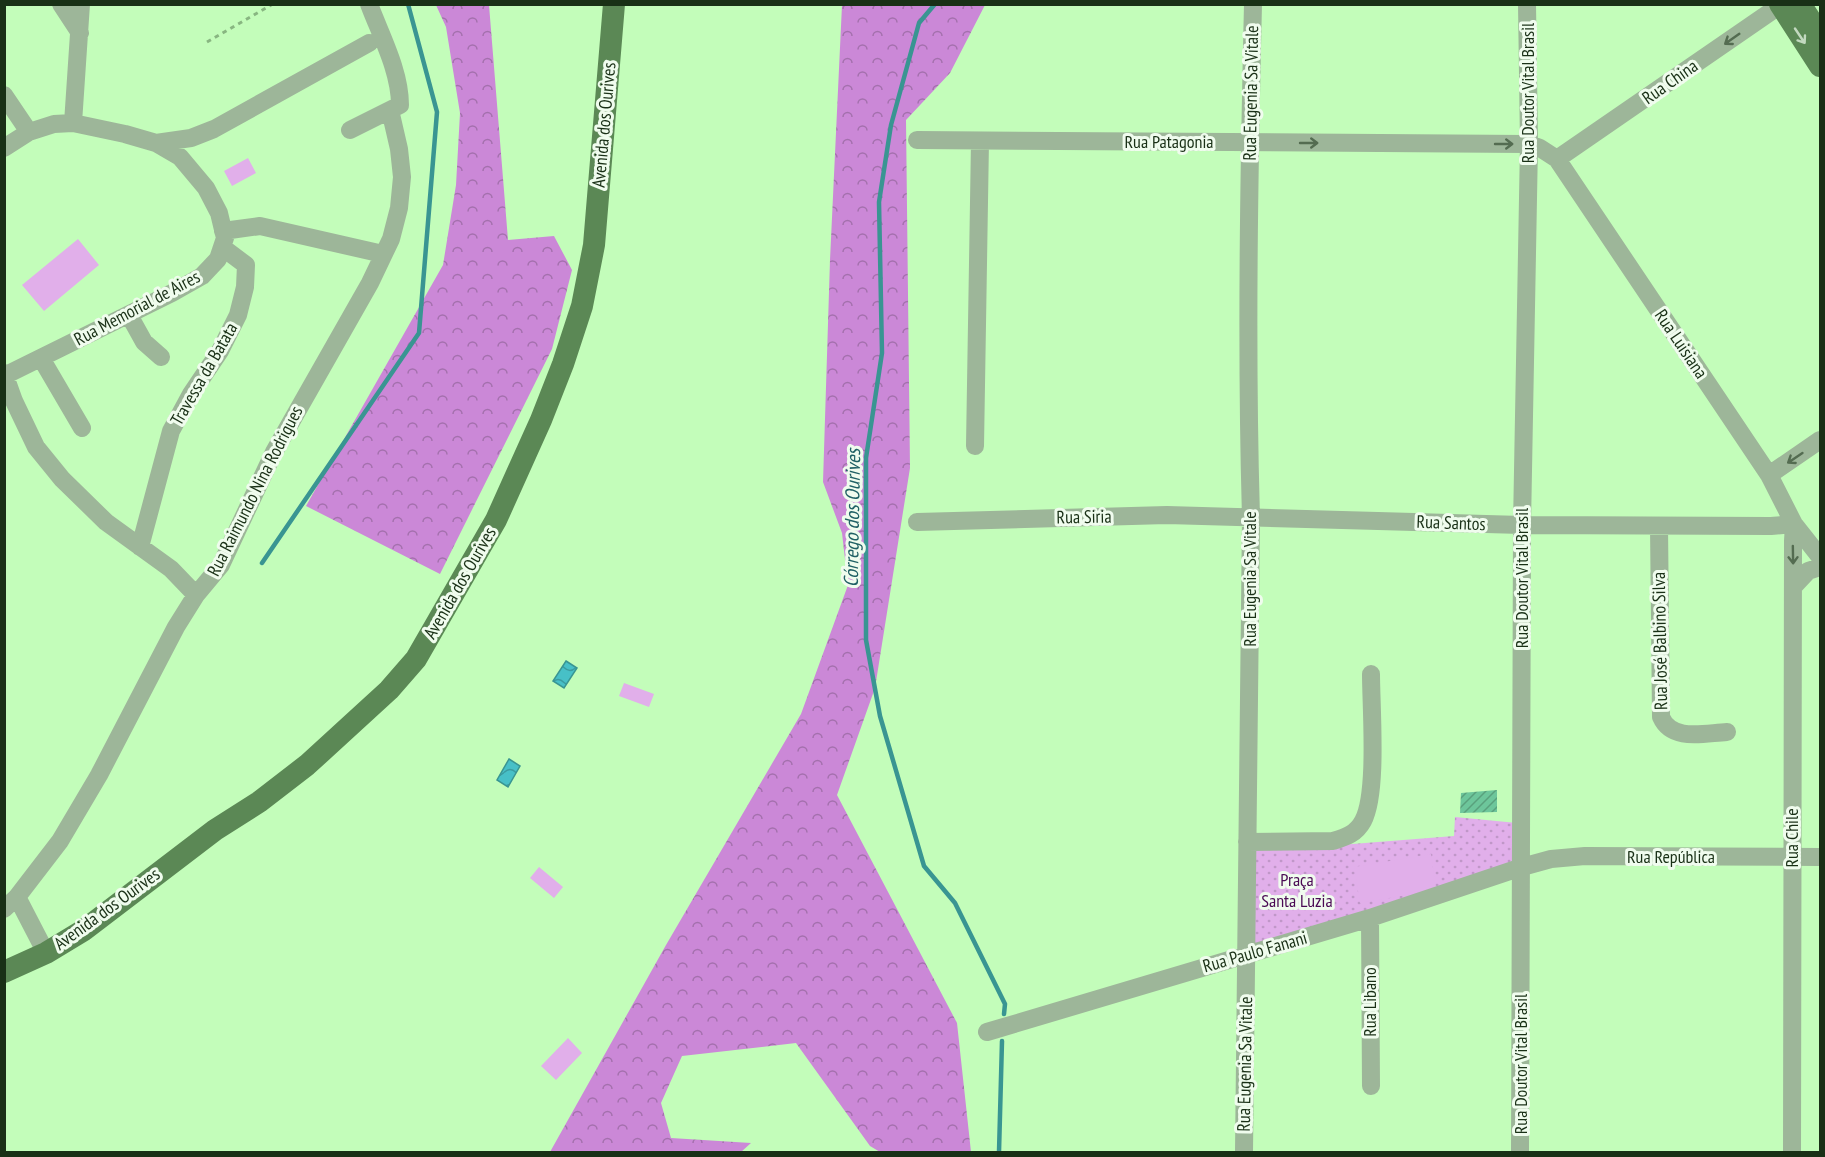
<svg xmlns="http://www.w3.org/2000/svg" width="1825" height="1157" viewBox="0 0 1825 1157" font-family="'PT Sans Narrow',sans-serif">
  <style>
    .forest { fill: url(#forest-crowns) }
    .park { fill: url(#park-dots) }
    .garden { fill: #e1afea }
    .water { fill: url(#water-waves); stroke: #399592; stroke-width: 1.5 }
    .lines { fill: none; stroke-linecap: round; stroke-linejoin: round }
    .stream { stroke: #399592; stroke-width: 4.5 }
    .building { fill: url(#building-hatch) }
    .path { stroke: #88b681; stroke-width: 3; stroke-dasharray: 4.5 4.5; stroke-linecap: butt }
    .minor { stroke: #9db699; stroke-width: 18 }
    .major { stroke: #5b8855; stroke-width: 22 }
    .oneway { stroke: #c3d9c0 }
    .oneway2 { stroke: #546c51 }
    .labels { text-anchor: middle; stroke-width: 6; stroke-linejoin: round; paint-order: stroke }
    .street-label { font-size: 18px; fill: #193016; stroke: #f0fcee }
    .park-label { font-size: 18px; fill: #4a0a54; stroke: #f0fcee }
    .water-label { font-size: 20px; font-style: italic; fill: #206165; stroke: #f0fcee }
  </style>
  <defs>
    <pattern id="forest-crowns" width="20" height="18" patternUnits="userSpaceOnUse" patternTransform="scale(1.5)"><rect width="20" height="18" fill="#cb88d7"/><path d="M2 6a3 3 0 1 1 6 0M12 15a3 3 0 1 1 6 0" fill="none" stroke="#a470ad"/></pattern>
    <pattern id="park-dots" width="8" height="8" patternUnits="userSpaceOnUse" patternTransform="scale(1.5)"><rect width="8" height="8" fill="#e1afea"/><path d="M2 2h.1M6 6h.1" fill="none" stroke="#c097c8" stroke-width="1.8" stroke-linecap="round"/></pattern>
    <pattern id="water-waves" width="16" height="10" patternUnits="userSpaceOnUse" patternTransform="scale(1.5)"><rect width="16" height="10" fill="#47c0c7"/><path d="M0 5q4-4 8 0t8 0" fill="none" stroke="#3a9ca1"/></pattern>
    <pattern id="building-hatch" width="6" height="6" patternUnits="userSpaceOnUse" patternTransform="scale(1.5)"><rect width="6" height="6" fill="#6dc69b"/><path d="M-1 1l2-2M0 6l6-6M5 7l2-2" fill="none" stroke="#59a17d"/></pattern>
  </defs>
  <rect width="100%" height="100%" fill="#c3fdba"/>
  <path class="forest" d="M436,5H489L508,240L554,236L572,270L552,349L440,574L306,506L443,265L456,185L460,113L446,27Z
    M842,5H985L950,73L906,120L910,468L875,688L837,795L957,1023L971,1152H880L870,1146L796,1043L682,1056L661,1103L671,1138L751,1143L741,1152H550L666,945L801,714L848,585L842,533L823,482L830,260Z"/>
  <path class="park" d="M1455,817L1517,823L1519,864L1252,948V847L1327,846L1454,836Z"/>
  <path class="garden" d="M248,158L256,173L232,186L224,171Z
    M78,239L99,265L44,311L22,285Z
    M624,683L654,694L649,707L619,696Z
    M1431,854L1436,890L1360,903L1354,867Z
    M539,867L563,887L554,898L530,878Z
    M568,1038L582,1053L556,1080L541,1066Z"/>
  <path class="water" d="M566,661L577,668L564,688L553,681Z
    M509,759L520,766L508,787L497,780Z"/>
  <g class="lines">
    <path class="stream" d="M935,4L919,23L891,125L879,202L882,353L866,458V640L880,716L924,866L955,903L1005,1004L1004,1014
      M262,563L419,333L437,112L408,4
      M999,1152L1002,1041"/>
  </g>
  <path class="building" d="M1497,790V812L1460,813L1461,793Z"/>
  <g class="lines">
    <path class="path" d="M207,42L273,4"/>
    <path class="minor" d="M61,4L80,33
      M4,95L29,132
      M73,123L81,4
      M350,130L400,105C400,71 381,36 369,4
      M917,140L1529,144L1540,148L1557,159L1769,475L1794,524L1820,557
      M156,143L191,138L214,129L369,43
      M4,148L29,132L54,124L73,123L125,134L156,143L180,157L206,188L219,213L225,238L218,259L202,276L172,293L6,375
      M1557,159L1782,4
      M223,231L260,226L383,254
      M129,315L144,342L161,357
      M41,358L82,428
      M4,373L14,401L36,447L62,479L106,522L171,569L196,595
      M975,446L980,141
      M1769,475L1820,440
      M917,522L1167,515L1522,525L1771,526L1794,524L1793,541L1792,1152
      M1659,526L1661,717C1672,742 1704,733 1727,732
      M140,547L171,431L191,394L220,351L238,315L245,287L246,265L222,247
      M1793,587L1808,571L1820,567
      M1247,842L1333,841C1346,837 1356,834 1363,821C1378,793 1371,708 1371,674
      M17,897L46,953
      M4,909L17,897L60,841L99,775L176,627L196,595L221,565L274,452L370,283L391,239L399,208L402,177L399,149L390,110
      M1370,918L1371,1086
      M987,1032L1370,918L1522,867L1551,859L1585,856L1820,857
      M1244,1152L1251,517C1246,347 1249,175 1253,4
      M1520,1152L1522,525L1529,144L1527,4"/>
    <path class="major" d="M1780,4L1820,66
      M1800,4L1820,34
      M4,972L46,953L84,930L215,830L259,802L307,765L389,690L416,659L496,520L541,420L563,364L582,306L594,245L614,4"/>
  </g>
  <defs><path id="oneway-shaft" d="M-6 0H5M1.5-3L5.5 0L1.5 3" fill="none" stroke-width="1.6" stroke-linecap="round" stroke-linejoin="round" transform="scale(1.5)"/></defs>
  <use class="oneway" href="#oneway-shaft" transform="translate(1800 36) rotate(56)"/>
  <g class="oneway2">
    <use href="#oneway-shaft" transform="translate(1732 39) rotate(145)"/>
    <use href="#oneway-shaft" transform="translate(1309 143)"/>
    <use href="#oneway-shaft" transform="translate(1504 144)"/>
    <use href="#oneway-shaft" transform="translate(1795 458) rotate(146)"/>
    <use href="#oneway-shaft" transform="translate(1793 555) rotate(89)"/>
  </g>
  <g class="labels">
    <g class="street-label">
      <text transform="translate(1670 82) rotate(-35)" y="6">Rua China</text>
      <text transform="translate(1251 93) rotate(-89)" y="6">Rua Eugenia Sa Vitale</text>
      <text transform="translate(1528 93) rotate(-90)" y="6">Rua Doutor Vital Brasil</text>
      <text transform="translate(604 125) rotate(-85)" y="6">Avenida dos Ourives</text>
      <text x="1169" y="148">Rua Patagonia</text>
      <text transform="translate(137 308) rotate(-28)" y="6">Rua Memorial de Aires</text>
      <text transform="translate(1681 344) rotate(56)" y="6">Rua Luisiana</text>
      <text transform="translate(204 374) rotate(-60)" y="6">Travessa da Batata</text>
      <text transform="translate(255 491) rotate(-63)" y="6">Rua Raimundo Nina Rodrigues</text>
      <text transform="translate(1084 517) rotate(-1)" y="6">Rua Siria</text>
      <text transform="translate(1451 523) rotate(2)" y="6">Rua Santos</text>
      <text transform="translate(1522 578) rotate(-90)" y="6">Rua Doutor Vital Brasil</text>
      <text transform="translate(1250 579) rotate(-90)" y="6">Rua Eugenia Sa Vitale</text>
      <text transform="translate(460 583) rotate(-60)" y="6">Avenida dos Ourives</text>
      <text transform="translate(1660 641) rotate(-91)" y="6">Rua José Balbino Silva</text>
      <text transform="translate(1792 838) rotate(-90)" y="6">Rua Chile</text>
      <text x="1671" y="863">Rua República</text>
      <text transform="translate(107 909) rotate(-36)" y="6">Avenida dos Ourives</text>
      <text transform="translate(1255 952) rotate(-16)" y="6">Rua Paulo Fanani</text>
      <text transform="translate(1370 1002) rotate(-90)" y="6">Rua Libano</text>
      <text transform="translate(1245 1064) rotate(-89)" y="6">Rua Eugenia Sa Vitale</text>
      <text transform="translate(1521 1064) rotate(-90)" y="6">Rua Doutor Vital Brasil</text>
    </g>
    <g class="park-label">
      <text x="1297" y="886">Praça<tspan x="1297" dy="21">Santa Luzia</tspan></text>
    </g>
    <g class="water-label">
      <text transform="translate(852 518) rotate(-89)" y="7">Córrego dos Ourives</text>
    </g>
  </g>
  <rect width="1825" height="1157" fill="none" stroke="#193016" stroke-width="12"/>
</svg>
